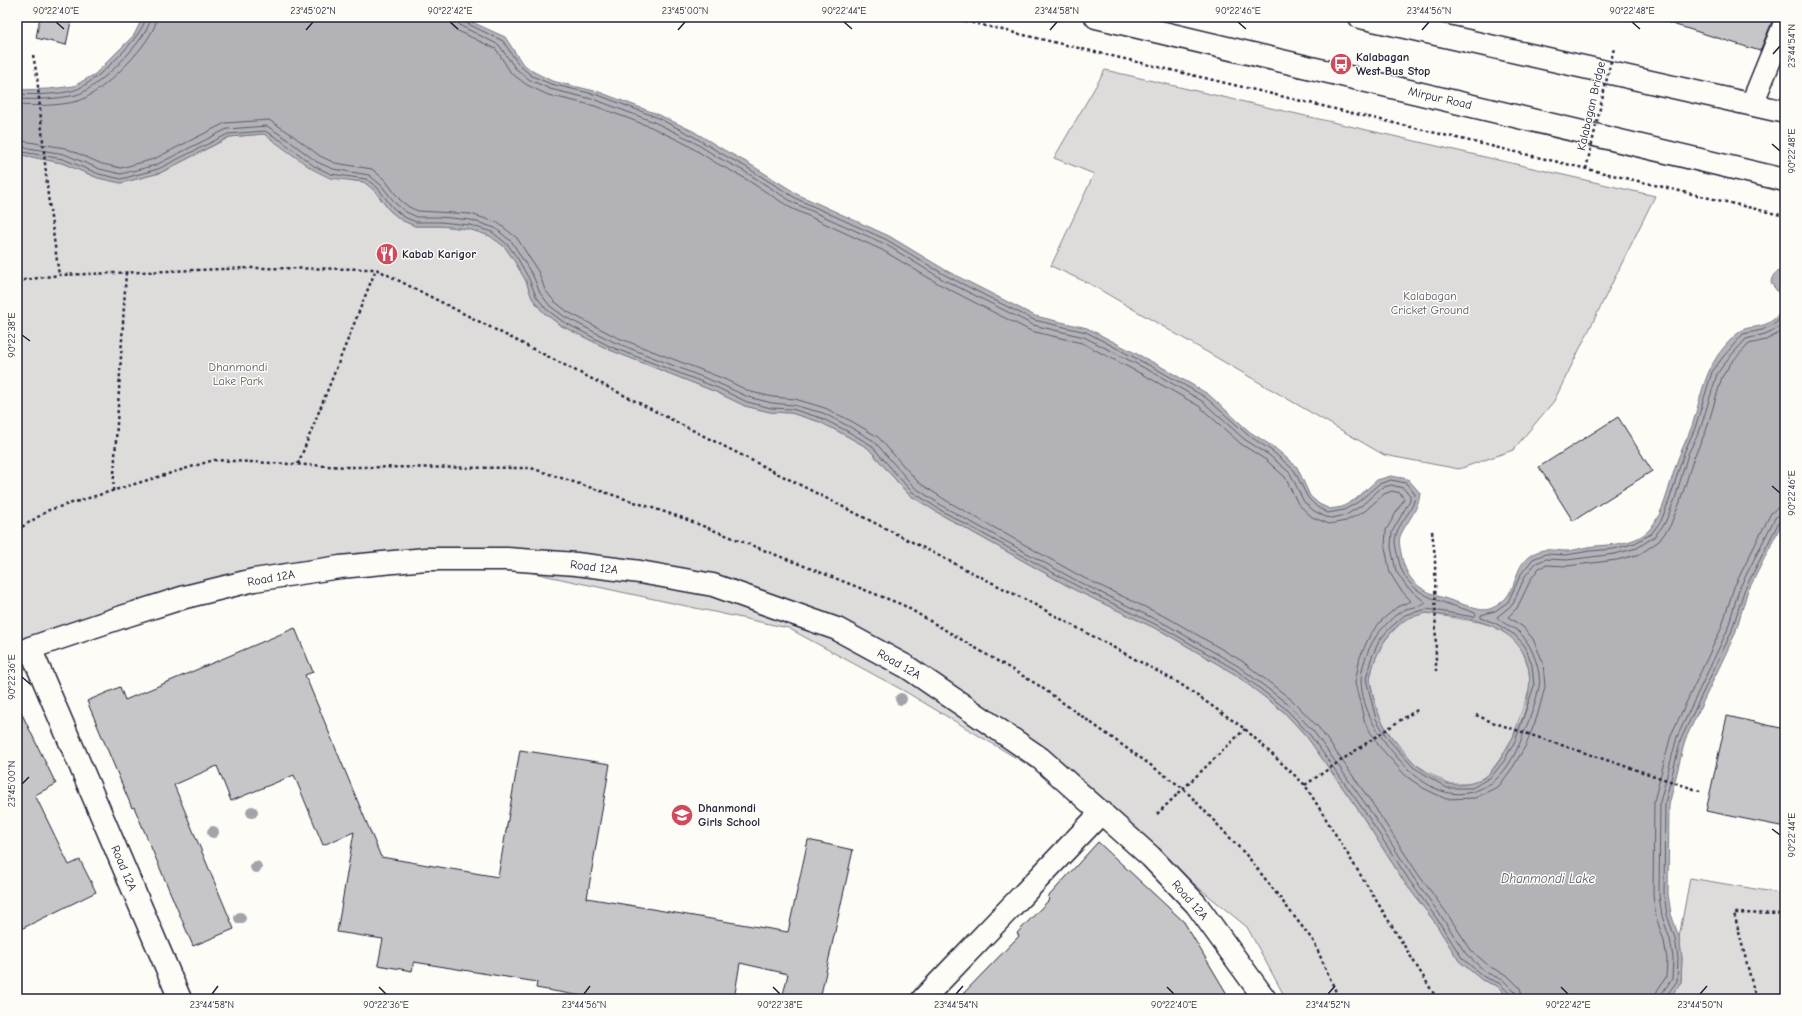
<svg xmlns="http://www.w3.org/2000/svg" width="1802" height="1016" viewBox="0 0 1802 1016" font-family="'Comic Neue',sans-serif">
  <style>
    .green { fill: #dddcdb; stroke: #807f8b }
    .water { fill: #b2b2b7; stroke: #787885; fill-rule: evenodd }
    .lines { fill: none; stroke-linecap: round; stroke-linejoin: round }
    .shore { stroke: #5c5c6d; stroke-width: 1 }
    .building { fill: #c6c6c8; stroke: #22223b }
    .minor-casing { stroke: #22223b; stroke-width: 25 }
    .highway-casing { stroke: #22223b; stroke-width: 25 }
    .path { stroke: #22223b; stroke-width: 2.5; stroke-dasharray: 3 3; stroke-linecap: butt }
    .minor { stroke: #fdfcf7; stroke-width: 22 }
    .highway { stroke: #fdfcf7; stroke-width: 22 }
    .path-bridge { stroke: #22223b; stroke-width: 2.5; stroke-dasharray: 3 3; stroke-linecap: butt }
    .tree { fill: #a3a3aa }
    .ticks { fill: none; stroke: #22223b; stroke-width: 1.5 }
    .labels { text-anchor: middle; stroke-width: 3; stroke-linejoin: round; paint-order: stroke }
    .poi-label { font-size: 12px; font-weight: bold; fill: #22223b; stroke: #fdfcf7; text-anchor: start }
    .street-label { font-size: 12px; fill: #22223b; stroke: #fdfcf7 }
    .park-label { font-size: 12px; fill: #5a5a6b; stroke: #fdfcf7 }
    .water-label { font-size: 13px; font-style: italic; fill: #545466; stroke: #fdfcf7 }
    .neatline { fill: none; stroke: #22223b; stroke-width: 1.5 }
    .ticks-label { font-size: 10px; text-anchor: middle; fill: #22223b }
  </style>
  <rect width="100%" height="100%" fill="#fdfcf7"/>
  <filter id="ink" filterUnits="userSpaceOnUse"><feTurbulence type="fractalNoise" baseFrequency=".025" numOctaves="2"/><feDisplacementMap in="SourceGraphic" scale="8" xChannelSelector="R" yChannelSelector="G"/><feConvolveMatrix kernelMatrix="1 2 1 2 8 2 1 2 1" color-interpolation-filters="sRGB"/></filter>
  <g filter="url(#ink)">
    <path class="green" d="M1105,70L1655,196L1554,401L1513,450L1459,469L1384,455L1090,284L1051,266L1094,174L1054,158Z
      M264,134L279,144L354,181L364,182L375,191L389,210L401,220L415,226H440L469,229L490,236L505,247L515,262L526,281L532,298L543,312L560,325L610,350L716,392L745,406L770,412L791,413L820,422L845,435L868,448L908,494L940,514L1075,590L1163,632L1233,673L1284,712L1307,737L1359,811L1405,883L1434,921L1459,961L1482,980L1497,986L1510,999H1286L1247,927L1103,810L906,692L788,628L427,550L17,648V154L62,163L98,178L121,183L160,173L230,137Z
      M1426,613L1479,622L1493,626L1513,638L1522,649L1528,666L1531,685L1513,737L1500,759L1488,775L1471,784H1448L1415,764L1391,736L1380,718L1374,699L1370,680L1374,661L1383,643L1392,632L1407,618Z
      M1690,878L1785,894V999H1669L1681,982L1682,958L1679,937Z"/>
    <path class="water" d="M143,17H461L505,37L522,63L534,72L552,81L599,92L657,114L693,131L724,150L748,163L799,195L889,236L947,271L1002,299L1035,316L1087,328L1160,366L1208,394L1250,432L1275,448L1297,467L1310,496L1319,504L1330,509L1342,507L1356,499L1377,480L1391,476L1408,479L1420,493C1419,509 1408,520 1401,534C1398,540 1400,547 1401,553C1407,589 1429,593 1459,603C1478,609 1486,616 1504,600C1520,585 1512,558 1543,550C1550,549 1558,551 1566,551C1573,551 1581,548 1588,547C1608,544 1635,546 1650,529C1664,512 1668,489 1675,468C1679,453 1687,440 1692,426C1700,401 1703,377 1718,355C1724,347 1732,337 1741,331C1746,327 1753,328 1760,326C1774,323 1782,313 1783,299L1771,283C1772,274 1776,271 1785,270V517L1747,593L1735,634L1685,740L1669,805L1668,894L1671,914L1679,937L1682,958L1681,982L1669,999H1510L1497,986L1482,980L1459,961L1434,921L1405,883L1359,811L1307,737L1284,712L1233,673L1163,632L1075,590L940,514L908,494L868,448L845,435L820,422L791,413L770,412L745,406L716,392L610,350L560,325L543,312L532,298L526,281L515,262L505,247L490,236L469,229L440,226H415L401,220L389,210L375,191L364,182L330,178L312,169L264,134L229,137L160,173L121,183L98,178L62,163L17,154V90L49,89L74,86L95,74L134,35ZM1426,613C1448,616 1472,617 1492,626C1543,648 1534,699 1512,739C1505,751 1498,766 1488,775C1478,783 1461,787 1448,784C1445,784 1440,781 1437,779C1406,762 1380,730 1373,695C1372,690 1370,685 1370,680C1371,670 1375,660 1379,651C1384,640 1397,622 1409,618C1414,616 1421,615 1426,613Z"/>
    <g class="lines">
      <path class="shore" d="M451,17L452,24L456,30L496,49L511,73L527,85L548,95L595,106L651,127L686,144L716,163L741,176L791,208L882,250L939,284L995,313L1031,331L1082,343L1153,380L1199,406L1241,444L1266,460L1285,477L1298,504L1312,517L1329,524L1346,521L1365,511L1384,494L1392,491L1400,493L1404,499L1386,530L1385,547L1390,573L1400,589L1411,601L1397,607L1381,621L1370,635L1360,657L1355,683L1365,723L1379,746L1406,776L1423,788L1446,799L1475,798L1499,786L1513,767L1526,745L1537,717L1545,687L1543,662L1533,639L1523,627L1508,617L1517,608L1531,579L1539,568L1547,565L1567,566L1617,560L1640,554L1659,541L1670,526L1680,502L1694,457L1706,431L1722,377L1731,363L1749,344L1766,340L1785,330
        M457,17L458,23L461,26L499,45L515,68L530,80L550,89L596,100L654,122L689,139L719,158L744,171L794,203L885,244L942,279L998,307L1033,325L1084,337L1156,374L1202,401L1244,439L1269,455L1290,473L1304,502L1314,511L1326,517L1332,518L1346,515L1361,506L1381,488L1391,485L1403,488L1410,495V500L1392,532L1391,547L1396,571L1406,586L1426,603C1420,607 1412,607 1406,609C1396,612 1381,629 1375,638C1368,649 1361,667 1361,681C1362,709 1378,735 1396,756C1418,782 1449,806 1484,787C1487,785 1491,784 1494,781C1509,769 1519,747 1525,730C1531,716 1536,701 1539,687C1542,671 1531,643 1519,632C1513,626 1502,624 1497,617L1513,604L1525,576L1536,563L1546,559L1567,560L1615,554L1637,548L1654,537L1665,523L1675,499L1688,454L1700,430L1717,374L1727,360L1746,339L1765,334L1780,327L1785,320
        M462,17L464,22L503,41L519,65L532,76L551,84L598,95L656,117L691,135L722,154L746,167L797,199L887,240L945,275L1000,303L1034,320L1086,332L1158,370L1205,397L1248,435L1272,451L1294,470L1308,498L1317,507L1328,513L1344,510L1358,502L1379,484L1391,480L1406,483L1415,494C1415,510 1400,520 1396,535C1394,542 1396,550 1398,557C1405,598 1442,600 1475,613L1476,615L1474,617L1427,609L1405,615L1389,629L1379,641L1371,659L1366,679L1376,719L1388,739L1413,767L1447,788H1472L1491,777L1504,761L1516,739L1534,686L1532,665L1525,646L1515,635L1495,623L1481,618V615L1495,611L1508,602L1521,574L1533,559L1545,554L1566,555L1590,551L1614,549L1635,543L1651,534L1661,521L1670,498L1684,453L1695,428L1712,372L1723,357L1743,334L1762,330L1776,323L1785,312
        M17,94C34,95 59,95 75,90C94,84 144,36 146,17
        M17,99C36,100 57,99 76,95C96,90 150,38 151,17
        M17,105C36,106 59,106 78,101C100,95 156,41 157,17
        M17,140L65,148L102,164L121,168L154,159L225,123L269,120L288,132L320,156L335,163L372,169L385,180L400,200L409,207L418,211L471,214L498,223L517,238L539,273L545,290L554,301L568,312L616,337L722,378L751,392L773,397L795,399L825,408L853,422L878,437L918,482L947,501L1082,577L1170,619L1242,661L1293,701L1319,728L1372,803L1418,874L1446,912L1471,950L1490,967L1507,975L1520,988L1523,999
        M17,146L64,154L100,169L121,174L156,165L227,129L267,126L284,137L317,162L333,169L369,175L381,185L396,204L406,212L417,217H440L471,220L495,228L512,242L533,276L540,293L550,306L565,317L614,342L720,384L748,397L772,403L793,405L823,413L850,427L874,441L914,487L944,507L1079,582L1167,625L1238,666L1289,705L1314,732L1367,806L1413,877L1441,916L1466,954L1487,973L1503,980L1515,992L1517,999
        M17,151L63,159L99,174L121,179L158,169L228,134L265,131L282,141L314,166L331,174L366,179L378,188L392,207L404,217L416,222H440L470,225L492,232L508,245L518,259L529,279L536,296L546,309L562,321L611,347L718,388L747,402L771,408L792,409L821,418L847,431L871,445L911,491L942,511L1077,586L1165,629L1236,670L1286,709L1310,735L1363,809L1409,880L1437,919L1462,958L1484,977L1499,983L1511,995L1512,999
        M1655,999L1657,991L1666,977L1667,959L1664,941L1656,917L1653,895L1654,801L1671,735L1721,629L1734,587L1771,513L1777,508L1785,507
        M1661,999L1662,993L1672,979L1673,958L1670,939L1662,916L1659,895L1660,802L1677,737L1727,631L1739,589L1775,518L1780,514L1785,513
        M1666,999L1667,995L1677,981L1678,958L1675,938L1667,915L1664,894L1665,803L1681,739L1731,633L1744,591L1780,520L1785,518"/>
    </g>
    <path class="building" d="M40,17H72L66,45L36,38Z
      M1670,17H1774L1760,51L1669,23Z
      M1618,417L1652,471L1573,521L1539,467Z
      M295,628L313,672L305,675L381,857L498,877L520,750L610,764L587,898L788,932L808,840L853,850L820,999H782L788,974L740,963L734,999H599L536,988L537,982L414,962L412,971L378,965L383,939L337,932L354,832L323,845L294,775L231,801L217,766L174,785L234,929L193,946L134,807L132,808L87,701L120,687L125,700Z
      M17,704L56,784L35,795L69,865L80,860L96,892L17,931Z
      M1727,716L1785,729V827L1706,811Z
      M1098,842L1184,922L1230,999H958L1019,936L1017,933L1050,899L1048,897Z"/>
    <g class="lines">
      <g class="minor-casing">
        <path id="minor" d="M1752,104L1785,23
          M30,648L180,999
          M17,654L30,648L122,617L185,597L254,580L340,567L426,559H507L576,564L640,572L713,585L837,629L907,667L1040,758L1151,857L1196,904L1265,999
          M923,999L1102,812"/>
      </g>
      <g class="highway-casing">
        <path id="highway" d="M1096,17L1785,180
          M1360,17L1785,112"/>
      </g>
      <path class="path" d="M948,17L1785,216
        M33,55L37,76L48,196L59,275
        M17,281L59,275L251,268L376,269L1028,601L1179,683L1245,729L1305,785L1437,999
        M298,464L376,269
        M113,491L126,272
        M17,530L49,510L214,460L347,467L531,468L680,517L903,605L1038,685L1184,789L1249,858L1314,942L1339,999
        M1432,531L1435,557L1436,671
        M1476,715L1492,722L1703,792
        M1305,785L1402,719L1419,709
        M1157,814L1245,729
        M1756,999L1734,913L1785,914"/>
      <use href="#minor" class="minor"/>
      <use href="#highway" class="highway"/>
      <path class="path-bridge" d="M1586,169L1614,48"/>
    </g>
    <g class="tree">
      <circle cx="901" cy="699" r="6"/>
      <circle cx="252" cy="812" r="6"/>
      <circle cx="213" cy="832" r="6"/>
      <circle cx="256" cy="867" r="6"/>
      <circle cx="240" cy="918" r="6"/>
    </g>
  </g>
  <path class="ticks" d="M56,22L64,29M450,22L458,29M844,22L852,29M1238,22L1246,29M1632,22L1640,29M306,30L313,22M678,30L685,22M1050,30L1057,22M1422,30L1429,22M1773,54L1780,46M1772,144L1780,151M22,335L30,341M1772,486L1780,493M22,677L30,684M22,784L29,777M1772,829L1780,835M379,987L386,994M773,987L780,994M1167,987L1174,994M1561,987L1568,994M212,994L218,986M584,994L590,986M956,994L963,986M1328,994L1335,986M1700,994L1707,986"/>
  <defs>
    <g id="bus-disc" transform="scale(1.15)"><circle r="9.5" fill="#d1495b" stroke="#fdfcf7"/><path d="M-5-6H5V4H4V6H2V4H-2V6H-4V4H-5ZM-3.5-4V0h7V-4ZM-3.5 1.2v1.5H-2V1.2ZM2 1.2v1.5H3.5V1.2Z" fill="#fff"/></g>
    <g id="restaurant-disc" transform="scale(1.15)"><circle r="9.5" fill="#d1495b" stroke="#fdfcf7"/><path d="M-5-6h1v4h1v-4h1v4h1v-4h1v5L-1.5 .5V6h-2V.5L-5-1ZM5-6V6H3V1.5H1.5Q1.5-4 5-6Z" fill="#fff"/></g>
    <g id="school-disc" transform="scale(1.15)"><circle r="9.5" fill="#d1495b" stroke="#fdfcf7"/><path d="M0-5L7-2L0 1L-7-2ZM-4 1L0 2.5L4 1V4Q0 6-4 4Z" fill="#fff"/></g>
  </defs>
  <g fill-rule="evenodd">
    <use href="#bus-disc" x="1341" y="64"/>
    <use href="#restaurant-disc" x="387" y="254"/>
    <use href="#school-disc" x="682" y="815"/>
  </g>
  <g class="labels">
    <g class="poi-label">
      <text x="1356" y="61">Kalabagan<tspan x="1356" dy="14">West Bus Stop</tspan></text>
      <text x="402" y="258">Kabab Karigor</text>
      <text x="698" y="812">Dhanmondi<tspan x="698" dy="14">Girls School</tspan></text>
    </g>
    <g class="street-label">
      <text transform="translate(1440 98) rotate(13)" y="4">Mirpur Road</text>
      <text transform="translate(1591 106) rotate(-77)" y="4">Kalabagan Bridge</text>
      <text transform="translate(594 567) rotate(7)" y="4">Road 12A</text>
      <text transform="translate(271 578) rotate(-10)" y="4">Road 12A</text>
      <text transform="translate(899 664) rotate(30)" y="4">Road 12A</text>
      <text transform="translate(124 868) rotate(67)" y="4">Road 12A</text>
      <text transform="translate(1190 900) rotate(49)" y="4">Road 12A</text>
    </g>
    <g class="park-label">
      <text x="1430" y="300">Kalabagan<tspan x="1430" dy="14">Cricket Ground</tspan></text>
      <text x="238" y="371">Dhanmondi<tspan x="238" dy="14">Lake Park</tspan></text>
    </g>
    <g class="water-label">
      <text x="1548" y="883">Dhanmondi Lake</text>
    </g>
  </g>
  <rect width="1802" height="1016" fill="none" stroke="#fdfcf7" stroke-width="44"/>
  <rect x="22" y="22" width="1758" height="972" class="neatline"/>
  <g class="ticks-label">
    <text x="56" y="14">90°22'40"E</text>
    <text x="313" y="14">23°45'02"N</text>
    <text x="450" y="14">90°22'42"E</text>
    <text x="685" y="14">23°45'00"N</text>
    <text x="844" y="14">90°22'44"E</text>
    <text x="1057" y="14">23°44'58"N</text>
    <text x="1238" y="14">90°22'46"E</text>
    <text x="1429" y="14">23°44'56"N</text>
    <text x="1632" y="14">90°22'48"E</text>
    <text transform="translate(1791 46) rotate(-90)" y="4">23°44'54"N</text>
    <text transform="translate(1791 151) rotate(-90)" y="4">90°22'48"E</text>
    <text transform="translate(11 335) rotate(-90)" y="4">90°22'38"E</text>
    <text transform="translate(1791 493) rotate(-90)" y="4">90°22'46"E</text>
    <text transform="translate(11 677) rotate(-90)" y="4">90°22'36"E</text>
    <text transform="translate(11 784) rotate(-90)" y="4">23°45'00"N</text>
    <text transform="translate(1791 835) rotate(-90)" y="4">90°22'44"E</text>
    <text x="212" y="1008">23°44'58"N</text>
    <text x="386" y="1008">90°22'36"E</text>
    <text x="584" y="1008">23°44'56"N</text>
    <text x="780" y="1008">90°22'38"E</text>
    <text x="956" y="1008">23°44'54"N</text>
    <text x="1174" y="1008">90°22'40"E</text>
    <text x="1328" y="1008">23°44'52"N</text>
    <text x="1568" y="1008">90°22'42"E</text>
    <text x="1700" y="1008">23°44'50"N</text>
  </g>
</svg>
